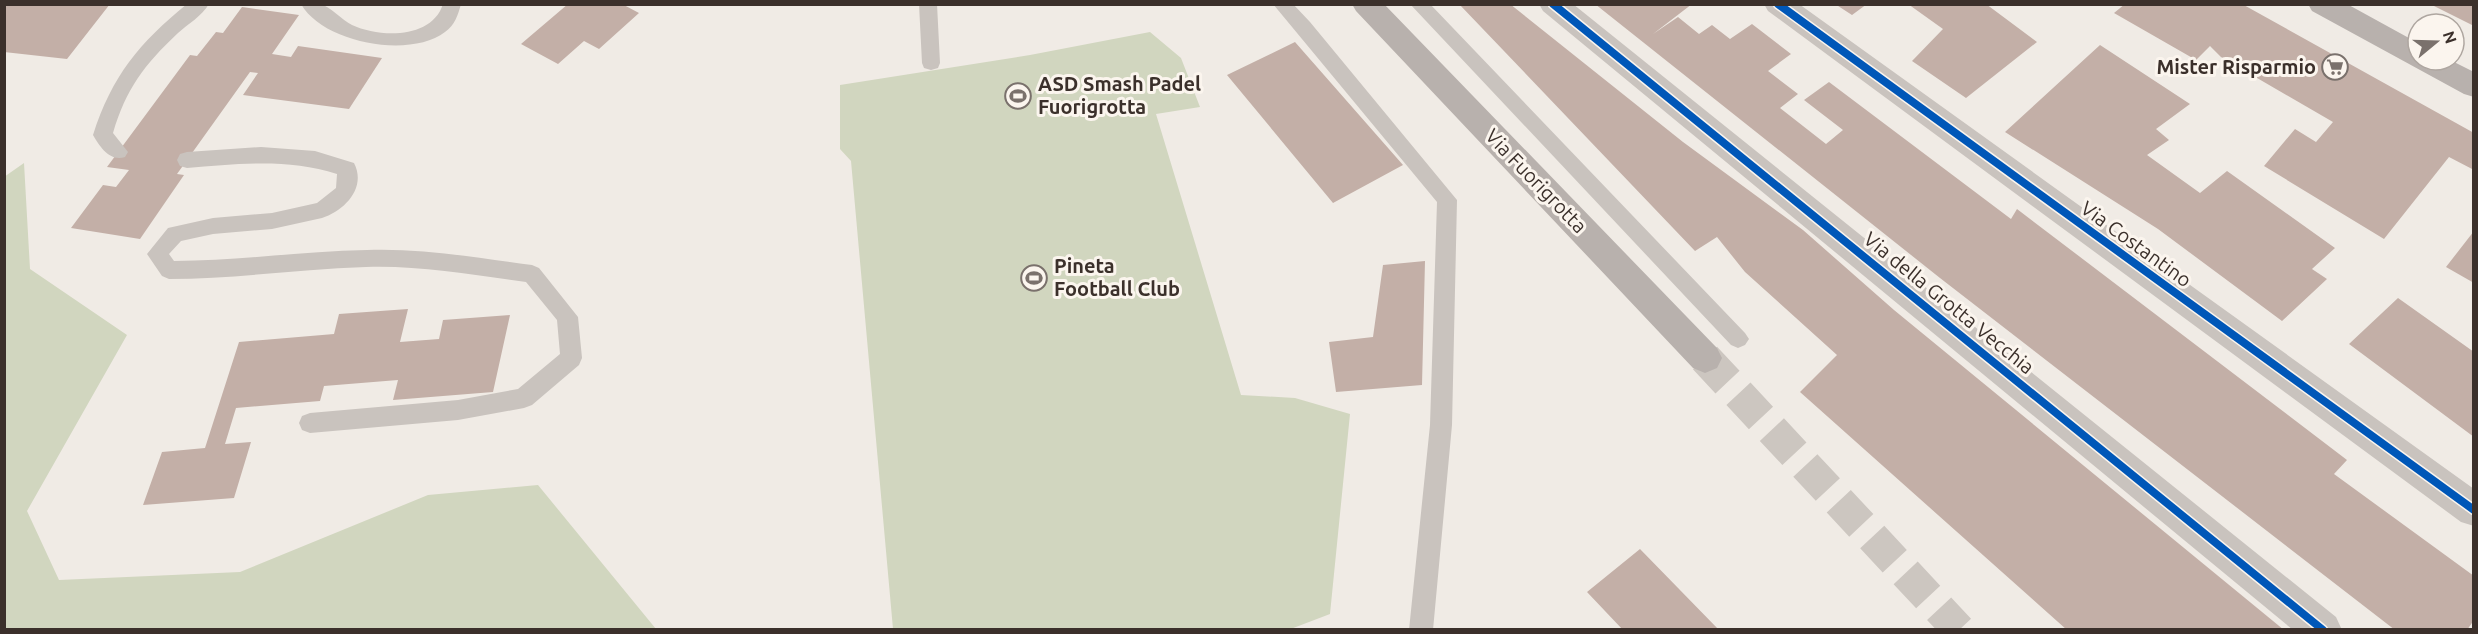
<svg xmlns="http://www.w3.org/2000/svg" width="2478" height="634" viewBox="0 0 2478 634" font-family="Ubuntu,sans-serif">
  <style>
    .green { fill: #d1d6bf }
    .building { fill: #c3afa7 }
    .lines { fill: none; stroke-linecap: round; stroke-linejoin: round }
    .primary-tunnel { stroke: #ccc6c0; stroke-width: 33; stroke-dasharray: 33 16; stroke-linecap: butt }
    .service { fill: #c9c3be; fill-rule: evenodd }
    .minor { fill: #c9c3be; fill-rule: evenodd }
    .primary { fill: #b8b1ad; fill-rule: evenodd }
    .cycleway-casing { stroke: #fbf5ee; stroke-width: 11 }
    .cycleway { stroke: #0057b8; stroke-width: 8 }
    .labels { text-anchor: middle; stroke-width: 6; stroke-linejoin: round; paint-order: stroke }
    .poi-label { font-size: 20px; font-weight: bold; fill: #3b302b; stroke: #fbf5ee; text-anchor: start }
    .street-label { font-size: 20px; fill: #3b302b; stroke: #fbf5ee }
  </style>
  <rect width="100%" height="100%" fill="#f0ebe5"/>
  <path class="green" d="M1150,32L1181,58L1200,107L1156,114L1241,395L1295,398L1350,414L1330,614L1288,630L893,629L851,161L840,149V85L1030,55Z
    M24,163L30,269L127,335L27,511L59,580L240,572L428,495L538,485L656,629H5L4,177Z"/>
  <path class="building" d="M4,4H110L67,59L4,52Z
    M568,4H622L639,13L599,49L584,41L558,64L521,44Z
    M1459,4H1510L1683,142L1803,230L1894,310L2284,630H2067L1800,392L1837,355L1745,272L1717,237L1695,251Z
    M1595,4H1692L1653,34L1678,17L1699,34L1712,25L1730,39L1752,24L1791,54L1768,71L1798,94L1780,108L1826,144L1843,130L1804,100L1829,82L2011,219L2017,209L2347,460L2334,474L2474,576V620L2467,630H2395L1940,278Z
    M1835,4H1867L1852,15Z
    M1908,4H1986L2037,42L1966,98L1912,61L1943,29Z
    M2125,4H2242L2474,133V170L2449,157L2384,239L2264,166L2295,129L2316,142L2333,122L2221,57L2210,46L2196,60L2114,13Z
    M2430,4H2474V26Z
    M242,7L299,15L272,54L291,57L298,46L382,58L349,109L243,95L258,73L250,72L177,174L184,175L140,239L71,228L103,185L116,187L129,170L107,167L190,55L197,56L216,32L223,33Z
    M1295,42L1403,165L1333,203L1227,75Z
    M2100,45L2190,104L2156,129L2169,140L2147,155L2200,193L2227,171L2335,248L2312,269L2327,279L2282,321L2158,229L2005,132Z
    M2474,231V283L2446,267Z
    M1425,261L1422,385L1336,392L1329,342L1373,337L1383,265Z
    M2398,298L2474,352V437L2349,344Z
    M408,309L400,342L439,339L443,320L510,315L493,392L393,400L398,380L324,386L320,401L236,408L225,444L251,442L234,498L143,505L162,452L205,448L239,342L334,334L339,314Z
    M1640,549L1719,630H1623L1587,592Z"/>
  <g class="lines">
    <path class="primary-tunnel" d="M1705,358L1959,630"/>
    <path class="service" d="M187,4H209C202,16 188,24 178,33C144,65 126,89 113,133L128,152L125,157C110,162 100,147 93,135C112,76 139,43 187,4Z
      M301,4C307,4 314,3 320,4C330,6 342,20 352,25C380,38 432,39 443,4H461C458,15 455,25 445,32C410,59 323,43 301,4Z
      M919,4H937L940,63L938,68L931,70L924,68L922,63Z
      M1273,4H1293L1310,22L1457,200L1452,425L1433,630H1409L1430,425L1437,202Z
      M1410,4H1430L1745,333L1749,339L1745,345L1738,348L1731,345Z
      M261,147L315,151L354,163C367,188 344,211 322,218L272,229L213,234L181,241L169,254L174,261C239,261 303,251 367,250C422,248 478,258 532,265L539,268L578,317L582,358L579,365L532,405L524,408L458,420L310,433L302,430L299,423L302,416L310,413L458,400L518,389L560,354L557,320L526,282C476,275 416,265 366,267C300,269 235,279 169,279L162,276L147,254L168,228L213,218L272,213L317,203L336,188L337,174C288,158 237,164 187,168L180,166L177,160L180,154L187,152Z"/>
    <path class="minor" d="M1539,4H1573L2336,617L2342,630H2293L1543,11Z
      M1764,4H1799L2474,489V526L2461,522L1768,11Z"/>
    <path class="primary" d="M1352,4H1384L1717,348L1722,358L1717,368L1705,373L1693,368L1356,11Z
      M2308,4H2347L2418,43V60H2450L2474,72V97L2464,94L2312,11Z"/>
    <g class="cycleway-casing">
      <path id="cycleway" d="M1553,4L2323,630
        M1778,4L2474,510"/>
    </g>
    <use href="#cycleway" class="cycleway"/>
  </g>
  <defs>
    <g id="supermarket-ring" transform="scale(1.35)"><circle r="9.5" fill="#fbf5ee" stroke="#7a716c" stroke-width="1.5"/><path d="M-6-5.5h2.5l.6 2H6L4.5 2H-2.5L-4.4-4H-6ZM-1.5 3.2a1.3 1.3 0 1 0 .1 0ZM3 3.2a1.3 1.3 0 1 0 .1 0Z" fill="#7a716c"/></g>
    <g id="stadium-ring" transform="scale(1.35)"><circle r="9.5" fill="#fbf5ee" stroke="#7a716c" stroke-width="1.5"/><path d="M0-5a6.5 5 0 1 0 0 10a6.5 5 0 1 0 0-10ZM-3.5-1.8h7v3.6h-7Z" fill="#7a716c"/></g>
  </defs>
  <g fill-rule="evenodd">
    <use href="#supermarket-ring" x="2335" y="67"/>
    <use href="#stadium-ring" x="1018" y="96"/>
    <use href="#stadium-ring" x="1034" y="278"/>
  </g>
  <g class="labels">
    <g class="poi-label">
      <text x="2316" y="74" text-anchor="end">Mister Risparmio</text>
      <text x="1038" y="91">ASD Smash Padel<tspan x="1038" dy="23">Fuorigrotta</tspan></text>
      <text x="1054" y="273">Pineta<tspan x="1054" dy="23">Football Club</tspan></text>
    </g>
    <g class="street-label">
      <text transform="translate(1536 181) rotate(46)" y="7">Via Fuorigrotta</text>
      <text transform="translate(2136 244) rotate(36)" y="7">Via Costantino</text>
      <text transform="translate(1949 303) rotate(39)" y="7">Via della Grotta Vecchia</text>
    </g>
  </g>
  <rect width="2478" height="634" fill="none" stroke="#3b302b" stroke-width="12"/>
  <g transform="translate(2436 42) rotate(71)"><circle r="28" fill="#fbf5ee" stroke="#aea6a0" stroke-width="1.5"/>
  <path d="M0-4.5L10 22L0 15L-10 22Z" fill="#7a716c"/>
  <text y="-9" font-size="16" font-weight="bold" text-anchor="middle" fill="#3b302b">N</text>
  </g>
</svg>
